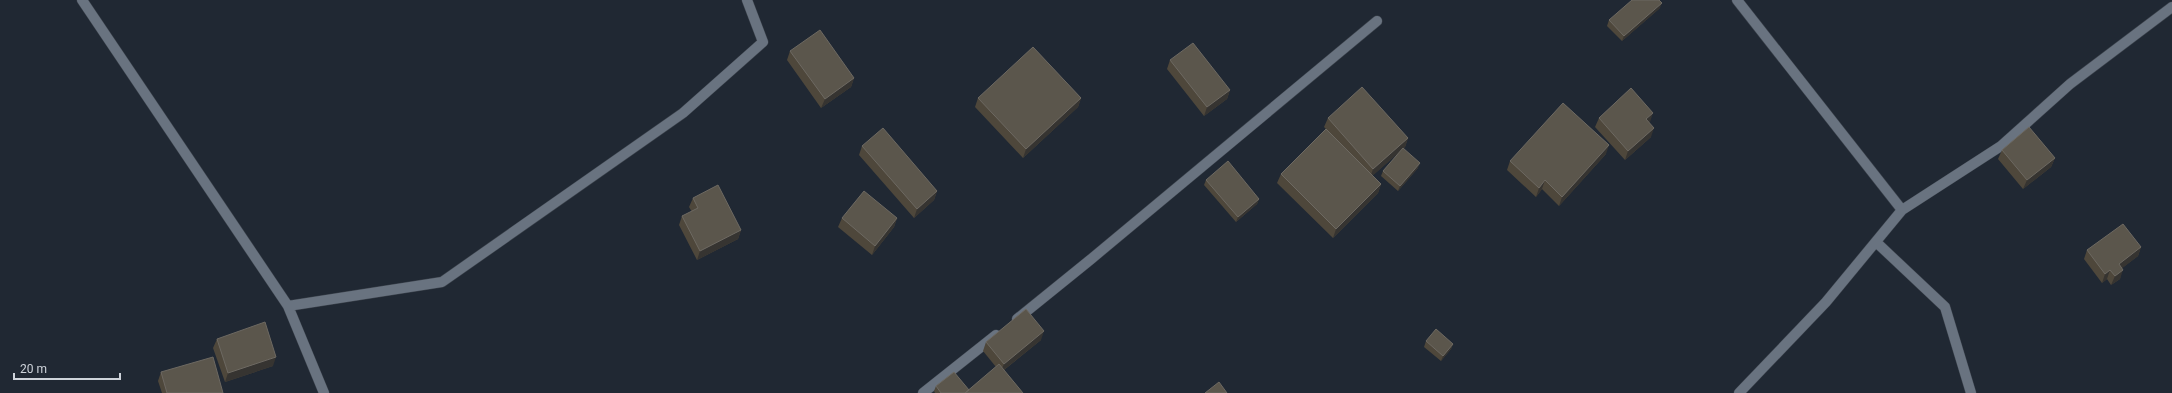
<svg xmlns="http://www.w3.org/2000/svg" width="2172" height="393" viewBox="0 0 2172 393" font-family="Roboto,sans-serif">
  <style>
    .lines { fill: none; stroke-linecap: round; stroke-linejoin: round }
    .minor-casing { stroke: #3c434c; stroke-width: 11 }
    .minor { stroke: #697380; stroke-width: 10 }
    .wall { fill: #4e473b }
    .shaded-wall { fill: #363431 }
    .building { fill: #5b564c; stroke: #6d6962 }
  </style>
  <rect width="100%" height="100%" fill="#202833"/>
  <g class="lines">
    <g class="minor-casing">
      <path id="minor" d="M82,0L288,306L324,393
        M1737,0L1902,210
        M1876,242L1945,307L1971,393
        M288,306L442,282L683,113L763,42L747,0
        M1017,319L1090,260L1377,21
        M923,393L996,335
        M1739,393L1826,302L1902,210L2001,146L2070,84L2172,7"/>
    </g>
    <use href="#minor" class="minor"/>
  </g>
  <path class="wall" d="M1660,8L1622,41L1607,26L1609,20Z
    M790,51L854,78L851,87L821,108L787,60Z
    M1170,60L1230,90L1227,99L1204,116L1167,69Z
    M978,98H1081L1078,107L1023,158L975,107Z
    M1328,118L1408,138L1405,147L1372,176L1381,184L1378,193L1333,238L1277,183L1281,174L1334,137L1324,127Z
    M1599,118L1650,122H1649L1651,137L1625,160L1595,127Z
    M862,146L937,191L934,200L914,218L859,155Z
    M2002,150L2055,158L2051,167L2023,189L1998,159Z
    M1606,154L1559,206L1542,189L1536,197L1507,170L1510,161Z
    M1418,168L1398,191L1381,176L1383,171Z
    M1206,180L1259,199L1257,204L1236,222L1204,185Z
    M693,198L741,230L738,239L697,260L679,225L682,216L692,212L689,207Z
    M842,218H897L894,227L872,255L838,227Z
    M2141,247L2138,256L2122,268L2120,279L2111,285L2107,279L2102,283L2084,259L2087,250Z
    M217,339L273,366L225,382L213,348Z
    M1041,340L1004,370L1023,393H935L934,391L936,386L969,390L996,367L983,351L986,342Z
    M1426,341L1453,344L1451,349L1441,361L1424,347Z
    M161,372L223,393H162L158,381Z"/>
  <path class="shaded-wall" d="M1662,3L1660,8L1622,41L1624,36Z
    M854,78L851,87L821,108L825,99Z
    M1230,90L1227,99L1204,116L1207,107Z
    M1081,98L1078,107L1023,158L1026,149Z
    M1653,113L1650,122L1643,128L1646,119Z
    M1654,128L1651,137L1625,160L1628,151Z
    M1408,138L1405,147L1370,178L1373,169Z
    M1609,145L1606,154L1559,206L1562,197Z
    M2055,158L2051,167L2023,189L2027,180Z
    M1420,163L1418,168L1398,191L1400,186Z
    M1545,180L1542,189L1536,197L1539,188Z
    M1381,184L1378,193L1333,238L1336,229Z
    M937,191L934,200L914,218L917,209Z
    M1259,199L1257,204L1236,222L1238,217Z
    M897,218L894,227L872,255L875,246Z
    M741,230L738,239L697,260L700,251Z
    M2141,247L2138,256L2116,273L2119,264Z
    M2110,270L2107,279L2102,283L2105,274Z
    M2123,270L2120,279L2111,285L2115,276Z
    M1044,331L1041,340L1000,373L1004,364Z
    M1453,344L1451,349L1441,361L1443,356Z
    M276,357L273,366L225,382L228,373Z"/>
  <path class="building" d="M1632,0H1659L1662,3L1624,36L1609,20Z
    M820,30L854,78L825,99L790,51Z
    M1193,43L1230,90L1207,107L1170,60Z
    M1033,47L1081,98L1026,149L978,98Z
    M1362,87L1408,138L1373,169L1328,118Z
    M1631,88L1653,113L1646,119L1654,128L1628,151L1599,118Z
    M1563,103L1609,145L1562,197L1545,180L1539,188L1510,161Z
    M2029,127L2055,158L2027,180L2002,150Z
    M883,128L937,191L917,209L862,146Z
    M1326,129L1381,184L1336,229L1281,174Z
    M1403,148L1420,163L1400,186L1383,171Z
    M1228,161L1259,199L1238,217L1206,180Z
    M718,185L741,230L700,251L682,216L698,208L693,198Z
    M864,191L897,218L875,246L842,218Z
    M2123,224L2141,247L2119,264L2123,270L2115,276L2110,270L2105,274L2087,250Z
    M1026,309L1044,331L1004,364L986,342Z
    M265,322L276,357L228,373L217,339Z
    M1436,329L1453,344L1443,356L1426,341Z
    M213,357L223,393H167L161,372Z
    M999,364L1023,393H965Z
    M954,372L969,390L965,393H941L936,386Z
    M1219,382L1227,393H1205Z"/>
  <path d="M14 373v6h106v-6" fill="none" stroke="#ced3da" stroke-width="2"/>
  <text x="20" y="373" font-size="12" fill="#ced3da" stroke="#202833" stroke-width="3" paint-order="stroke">20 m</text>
</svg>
